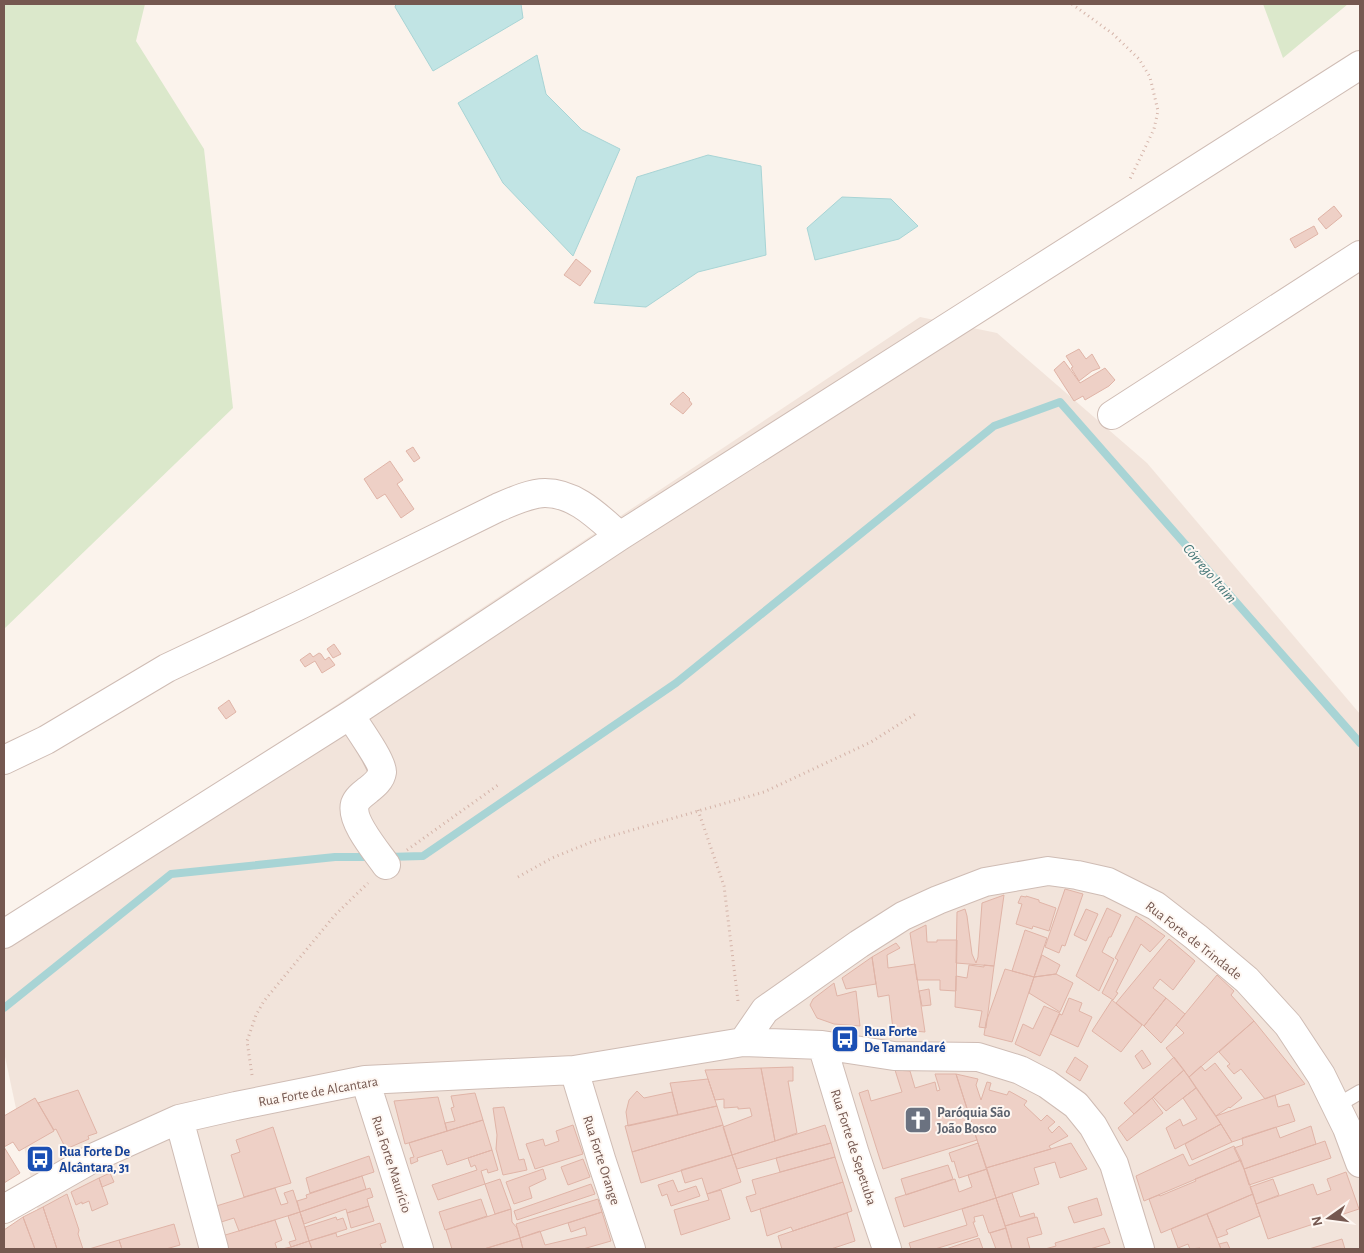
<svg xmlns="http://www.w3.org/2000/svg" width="1364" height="1253" viewBox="0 0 1364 1253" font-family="'Alegreya Sans',sans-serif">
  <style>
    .residential { fill: #f2e4db }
    .green { fill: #dbe8cb }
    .water { fill: #c1e4e4; stroke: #a8d4d5 }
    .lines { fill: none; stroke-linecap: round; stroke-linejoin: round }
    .stream { stroke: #a8d4d5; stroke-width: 8 }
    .building { fill: #eed0c6; stroke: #e0b4a7 }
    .lane-casing { stroke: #cfbcb4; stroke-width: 16 }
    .street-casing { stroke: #cfbcb4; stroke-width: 30 }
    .path { stroke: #d4b3a8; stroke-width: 3; stroke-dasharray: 1 4; stroke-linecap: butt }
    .lane { stroke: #fff; stroke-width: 14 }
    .street { stroke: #fff; stroke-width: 28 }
    .labels { text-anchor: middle; stroke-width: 4; stroke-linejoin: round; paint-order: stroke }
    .street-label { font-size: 14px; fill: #755850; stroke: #fef7f2 }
    .transit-label { font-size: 14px; font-weight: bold; fill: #164399; stroke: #fef7f2; text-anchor: start }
    .worship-label { font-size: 14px; font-weight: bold; fill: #5b616d; stroke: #fef7f2; text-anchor: start }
    .water-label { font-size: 15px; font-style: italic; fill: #457778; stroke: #fef7f2 }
  </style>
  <rect width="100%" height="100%" fill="#fbf3ec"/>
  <path class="residential" d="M920,317L997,333L1147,463L1360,714V1249H46L4,1052V926Z"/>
  <path class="green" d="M4,4H145L136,41L204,149L233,408L4,629Z
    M1263,4H1348L1283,58Z"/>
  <path class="water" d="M396,4H521L523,18L433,71L395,7Z
    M537,55L546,94L582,130L620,149L573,256L503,183L458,103Z
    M708,155L761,166L766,255L698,272L646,307L594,303L637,177Z
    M842,197L891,199L918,226L899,239L815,260L807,228Z"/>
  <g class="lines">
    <path class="stream" d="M387,857L423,856L676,683L994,426L1060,402L1360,743
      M4,1008L171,874L335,857H371"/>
  </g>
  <path class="building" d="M1334,206L1342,216L1326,229L1318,219Z
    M1314,226L1318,234L1295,248L1290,239Z
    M576,259L591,271L580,286L564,275Z
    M1079,349L1086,359L1092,354L1100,368L1092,371L1079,381L1071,368L1073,367L1066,356Z
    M1064,361L1080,383L1105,368L1115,380L1109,386L1085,400L1083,396L1074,401L1054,370Z
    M683,392L690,399L689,400L692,404L683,414L670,404Z
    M413,447L420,458L414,462L406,451Z
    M390,461L403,480L397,484L414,509L401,518L385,494L377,499L364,479Z
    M334,644L341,654L333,658L327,649Z
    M310,653L313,657L319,653L321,654L325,660L329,657L335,665L322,673L315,661L305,667L300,660Z
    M229,700L236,712L226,719L218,708Z
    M1065,889L1083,894L1065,946L1062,945L1059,953L1045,947Z
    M1004,895L994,966L956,963L957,912L965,909L967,916L972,954L976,963L978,957L982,903Z
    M1021,896L1026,897V896L1039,900V902L1056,908L1049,931L1033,926L1032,929L1016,924L1022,904L1018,903Z
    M1107,908L1121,915L1111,937H1109L1102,952L1114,959L1099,991L1076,976Z
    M1086,909L1098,914L1086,941L1074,935Z
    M1136,916L1165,936L1150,952L1141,944L1116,992L1118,993L1113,1000L1102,993L1118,960L1115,958Z
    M926,925L927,942H937V940H957L956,991L940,990V980H917L910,933Z
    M1025,930L1047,938L1034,977L1012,971Z
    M1169,939L1195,961L1173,990L1160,979L1153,988L1166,998L1144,1026L1116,1003Z
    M896,943L900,948L887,955L888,968L915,964L925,1032L893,1029L889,995L878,997L872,957Z
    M1042,955L1060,965L1056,974L1034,977Z
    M872,957L876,984L846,989L842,978Z
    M969,965L984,967V965L994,966L986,1028L979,1027L982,1011L955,1007L956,976L967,978Z
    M1005,969L1034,977L1012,1042L984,1035L986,1022Z
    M1056,974L1073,983L1060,1012L1029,993L1034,977Z
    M1217,975L1234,991L1231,995L1254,1021L1189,1077L1166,1048L1184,1033L1176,1025Z
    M834,983L837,996L856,991L860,1026L834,1024L817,1018L810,1005L813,999Z
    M929,989L931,1005L922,1006L919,991Z
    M1069,998L1082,1003L1079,1011L1092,1017L1078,1047L1050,1034L1059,1014L1062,1015Z
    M1166,998L1185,1014L1161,1043L1144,1026Z
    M1112,1000L1142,1025L1121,1052L1092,1031Z
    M1044,1006L1060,1013L1040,1056L1015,1044L1023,1024L1033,1029Z
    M1254,1021L1305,1084L1265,1099L1241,1069L1234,1074L1227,1066L1230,1064L1219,1052Z
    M1142,1050L1151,1064L1143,1069L1135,1056Z
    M1075,1057L1088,1066L1080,1081L1066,1072Z
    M1174,1057L1184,1070L1134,1114L1124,1103Z
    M1215,1063L1242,1098L1230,1108L1229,1107L1216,1116L1189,1077L1201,1066L1205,1071Z
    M793,1067V1081H788L797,1133L775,1141L761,1068Z
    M761,1068L775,1141L732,1155L723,1127L752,1116L750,1108L738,1109V1107L724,1108V1099L715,1100L705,1070Z
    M895,1070L910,1071L915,1088L935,1082L937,1091L940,1090L935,1074H956L977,1140L883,1169L859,1093L868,1090L871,1101L902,1092Z
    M1184,1070L1196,1088L1166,1111L1153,1097Z
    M956,1074L978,1079L976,1085L981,1100L987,1082L991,1083L989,1090L1007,1095L1009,1091L1027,1101L1024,1105L1041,1121L1047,1115L1055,1122L1048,1128L1052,1133L1059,1126L1068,1136L1049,1146L1051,1149L986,1168Z
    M708,1079L717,1106L678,1115L670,1083Z
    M1196,1088L1221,1124L1175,1149L1166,1128L1180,1119L1183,1126L1197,1119L1183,1098Z
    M78,1090L97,1133L88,1136L89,1139L66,1149L56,1129L54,1130L38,1103Z
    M637,1091L644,1098L672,1092L678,1115L628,1126L626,1112L629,1100Z
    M475,1093L483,1120L447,1131L445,1123L455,1121L451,1108L454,1107L451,1096Z
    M1275,1095L1278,1107L1289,1104L1295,1121L1232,1142L1216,1116Z
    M438,1097L447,1131L405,1144L394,1101Z
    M35,1098L54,1131L19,1151L13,1142L4,1147V1116Z
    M1152,1098L1163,1113L1127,1141L1118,1128Z
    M717,1106L723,1125L632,1152L625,1126Z
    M504,1107L519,1160L524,1159L527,1170L503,1175L496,1149L497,1135L493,1108Z
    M483,1120L492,1150L447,1165L442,1150L417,1158L418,1161L411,1164L410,1158L414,1157L409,1143Z
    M1221,1124L1232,1142L1192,1160L1185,1144Z
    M573,1125L583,1154L535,1169L526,1144L543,1139L545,1146L559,1141L556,1131Z
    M723,1125L732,1155L641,1183L632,1152Z
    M825,1125L831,1143L737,1169L732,1155Z
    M1311,1126L1316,1144L1244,1169L1234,1148L1243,1145L1242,1138L1276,1127L1280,1138Z
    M273,1127L291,1183L244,1197L231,1155L240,1152L236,1140Z
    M1325,1141L1331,1158L1249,1185L1244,1169Z
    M831,1143L835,1157L780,1172L776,1158Z
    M978,1143L987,1169L959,1178L954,1161L952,1162L949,1153Z
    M1071,1143L1087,1169L1060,1178L1055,1162L1034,1168L1039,1184L996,1198L986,1168Z
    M1234,1146L1241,1160L1144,1201L1136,1176L1183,1154L1189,1166Z
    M4,1147L20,1173L4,1183Z
    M492,1150L498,1170L488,1173L487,1169L481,1171L485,1184L438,1200L432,1185L477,1170L475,1165L471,1167L468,1158Z
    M732,1155L741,1182L707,1194L702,1178L685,1183L681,1170Z
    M369,1156L374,1172L310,1193L306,1178Z
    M835,1157L843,1182L751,1212L746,1197L756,1194L752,1180Z
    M583,1159L590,1177L568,1185L561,1167Z
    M1241,1160L1253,1194L1161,1233L1149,1199L1159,1195L1160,1196L1196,1181L1195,1179Z
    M948,1165L953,1179L906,1195L901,1179Z
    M543,1169L546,1179L529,1187L532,1198L514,1204L506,1182Z
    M987,1169L996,1198L904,1227L895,1198L955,1179L959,1192L972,1187L968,1175Z
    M1346,1172L1359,1209L1268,1239L1256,1204L1313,1184L1317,1195L1331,1190L1327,1179Z
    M110,1173L114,1182L102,1187L99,1178Z
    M362,1176L366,1189L300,1212L297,1201L307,1198L306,1195Z
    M99,1178L108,1204L92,1211L89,1201L82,1204V1202L76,1205L71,1192Z
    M500,1179L511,1209L495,1214L485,1184Z
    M1273,1179L1279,1195L1256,1204L1250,1187Z
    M673,1180L678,1192L696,1186L700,1196L671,1206L667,1194L662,1196L658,1185Z
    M843,1182L852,1211L793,1231L791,1227L767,1236L760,1209Z
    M591,1184L595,1194L517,1220L514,1211Z
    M275,1188L281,1205L288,1203L284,1193L293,1190L300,1212L239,1231L234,1218L218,1223L213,1207Z
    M370,1188L373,1197L367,1199L369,1206L347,1213L346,1209L304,1224L300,1212Z
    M721,1190L730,1219L681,1235L674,1210L709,1200L707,1194Z
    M1012,1193L1020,1217L1034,1213L1035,1217L1005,1226L996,1198Z
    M67,1194L79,1230L78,1234L83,1249H57L43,1207Z
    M1253,1194L1260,1216L1226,1230L1228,1234L1217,1238L1207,1214Z
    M996,1198L1006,1228L989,1233L983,1215L974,1217L975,1222H973L978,1236L935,1249H911L909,1243L967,1225L962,1209Z
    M1097,1198L1102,1215L1074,1223L1068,1207Z
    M481,1199L487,1216L445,1230L439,1212Z
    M598,1199L602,1212L520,1238L516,1224Z
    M369,1206L374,1221L351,1228L347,1213Z
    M43,1207L57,1249H35L23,1217Z
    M511,1209L512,1222L517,1228L520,1238L484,1249H452L446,1230Z
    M300,1212L309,1241L291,1247L289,1242L296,1240L288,1216Z
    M602,1212L611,1241L583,1249H523L520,1238L540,1231L545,1245L587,1235L585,1227L571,1232L568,1223Z
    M847,1213L855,1241L831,1249H782L778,1236Z
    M1207,1214L1221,1249H1201L1200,1248L1190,1249L1188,1244L1178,1248L1171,1229Z
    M23,1217L35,1249H4V1230Z
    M336,1217L337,1220L343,1218L347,1229L309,1241L305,1227Z
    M1037,1217L1042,1234L1027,1238L1030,1249H1012L1005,1226Z
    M275,1220L282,1240L275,1243L277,1249H227L222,1236Z
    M380,1223L386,1242L380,1244L382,1249H312L309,1241L336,1233L337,1237Z
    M174,1224L180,1245L166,1249H122L119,1240Z
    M1006,1228L1012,1249H996L990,1233Z
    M1104,1228L1110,1243L1090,1249H1045L1056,1246L1055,1243Z
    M520,1238L523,1249H484Z
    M979,1238L983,1249H946Z
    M1342,1239L1345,1249H1309Z
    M119,1240L122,1249H89Z
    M309,1241L312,1249H282L291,1247Z
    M1227,1242L1230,1249H1221L1219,1244Z"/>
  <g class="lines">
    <g class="lane-casing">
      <path id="lane" d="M1336,1106L1360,1092"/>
    </g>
    <g class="street-casing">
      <path id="street" d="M1112,415L1360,255
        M350,715C356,725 383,762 382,772C381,780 373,786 368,790C363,794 357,798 355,804C350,821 377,852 386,865
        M4,760L46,740L167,668L298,606L497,508C511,502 530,493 545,493C576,493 599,518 620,536
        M4,934L350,715L620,536L1360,65
        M743,1042L765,1010L859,944L903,916L938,900L985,882L1048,871L1077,875L1108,882L1156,906L1196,937L1247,980L1288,1025L1321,1075L1347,1128L1360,1163
        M822,1045L855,1154L887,1249
        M574,1070L602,1162L631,1249
        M365,1080L419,1249
        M179,1119L214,1249
        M4,1209L97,1156L179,1119L236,1106L365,1080L574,1070L743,1042L822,1045L894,1056L978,1057L1020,1070L1047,1084L1076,1105L1093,1126L1114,1164L1140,1249"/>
    </g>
    <path class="path" d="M1072,4L1113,34L1139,59L1150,77L1158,111L1154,129L1130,179
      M698,810L724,886L738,1001
      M407,850L498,785
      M518,877L552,858L594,841L764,792L871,742L917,713
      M252,1075L247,1041L256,1015L264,1001L335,915L368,883"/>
    <use href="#lane" class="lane"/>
    <use href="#street" class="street"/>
  </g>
  <defs>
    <g id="bus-square" transform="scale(1.4375)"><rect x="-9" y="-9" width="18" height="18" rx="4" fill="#1a4fb4" stroke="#fef7f2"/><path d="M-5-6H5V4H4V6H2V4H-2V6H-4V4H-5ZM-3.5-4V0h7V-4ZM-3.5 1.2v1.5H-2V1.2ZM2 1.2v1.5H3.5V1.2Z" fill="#fff"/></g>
    <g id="church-square" transform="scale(1.4375)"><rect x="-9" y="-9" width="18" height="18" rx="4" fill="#6b7280" stroke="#fef7f2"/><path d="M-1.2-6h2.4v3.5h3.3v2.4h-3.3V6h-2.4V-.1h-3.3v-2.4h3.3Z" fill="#fff"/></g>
  </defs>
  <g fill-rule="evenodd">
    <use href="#bus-square" x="845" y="1039"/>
    <use href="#church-square" x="918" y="1120"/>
    <use href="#bus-square" x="40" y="1159"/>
  </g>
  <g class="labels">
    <g class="street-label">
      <text transform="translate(1194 940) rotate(38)" y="5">Rua Forte de Trindade</text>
      <text transform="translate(318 1091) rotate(-10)" y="5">Rua Forte de Alcantara</text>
      <text transform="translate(854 1147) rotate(72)" y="5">Rua Forte de Sepetuba</text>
      <text transform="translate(602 1160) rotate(72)" y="5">Rua Forte Orange</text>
      <text transform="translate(392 1164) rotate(72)" y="5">Rua Forte Maurício</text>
    </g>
    <g class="transit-label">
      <text x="864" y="1036">Rua Forte<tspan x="864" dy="16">De Tamandaré</tspan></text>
      <text x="59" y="1156">Rua Forte De<tspan x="59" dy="16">Alcântara, 31</tspan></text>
    </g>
    <g class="worship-label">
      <text x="937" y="1117">Paróquia São<tspan x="937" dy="16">João Bosco</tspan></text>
    </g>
    <g class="water-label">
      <text transform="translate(1210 573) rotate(49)" y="5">Córrego Itaim</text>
    </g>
  </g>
  <rect width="1364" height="1253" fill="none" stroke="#755850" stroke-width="10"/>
  <g transform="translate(1329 1218) rotate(256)" stroke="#fef7f2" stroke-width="4" paint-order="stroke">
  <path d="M0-4L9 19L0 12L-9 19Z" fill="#755850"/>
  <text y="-8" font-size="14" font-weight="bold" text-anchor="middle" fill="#755850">N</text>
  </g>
</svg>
